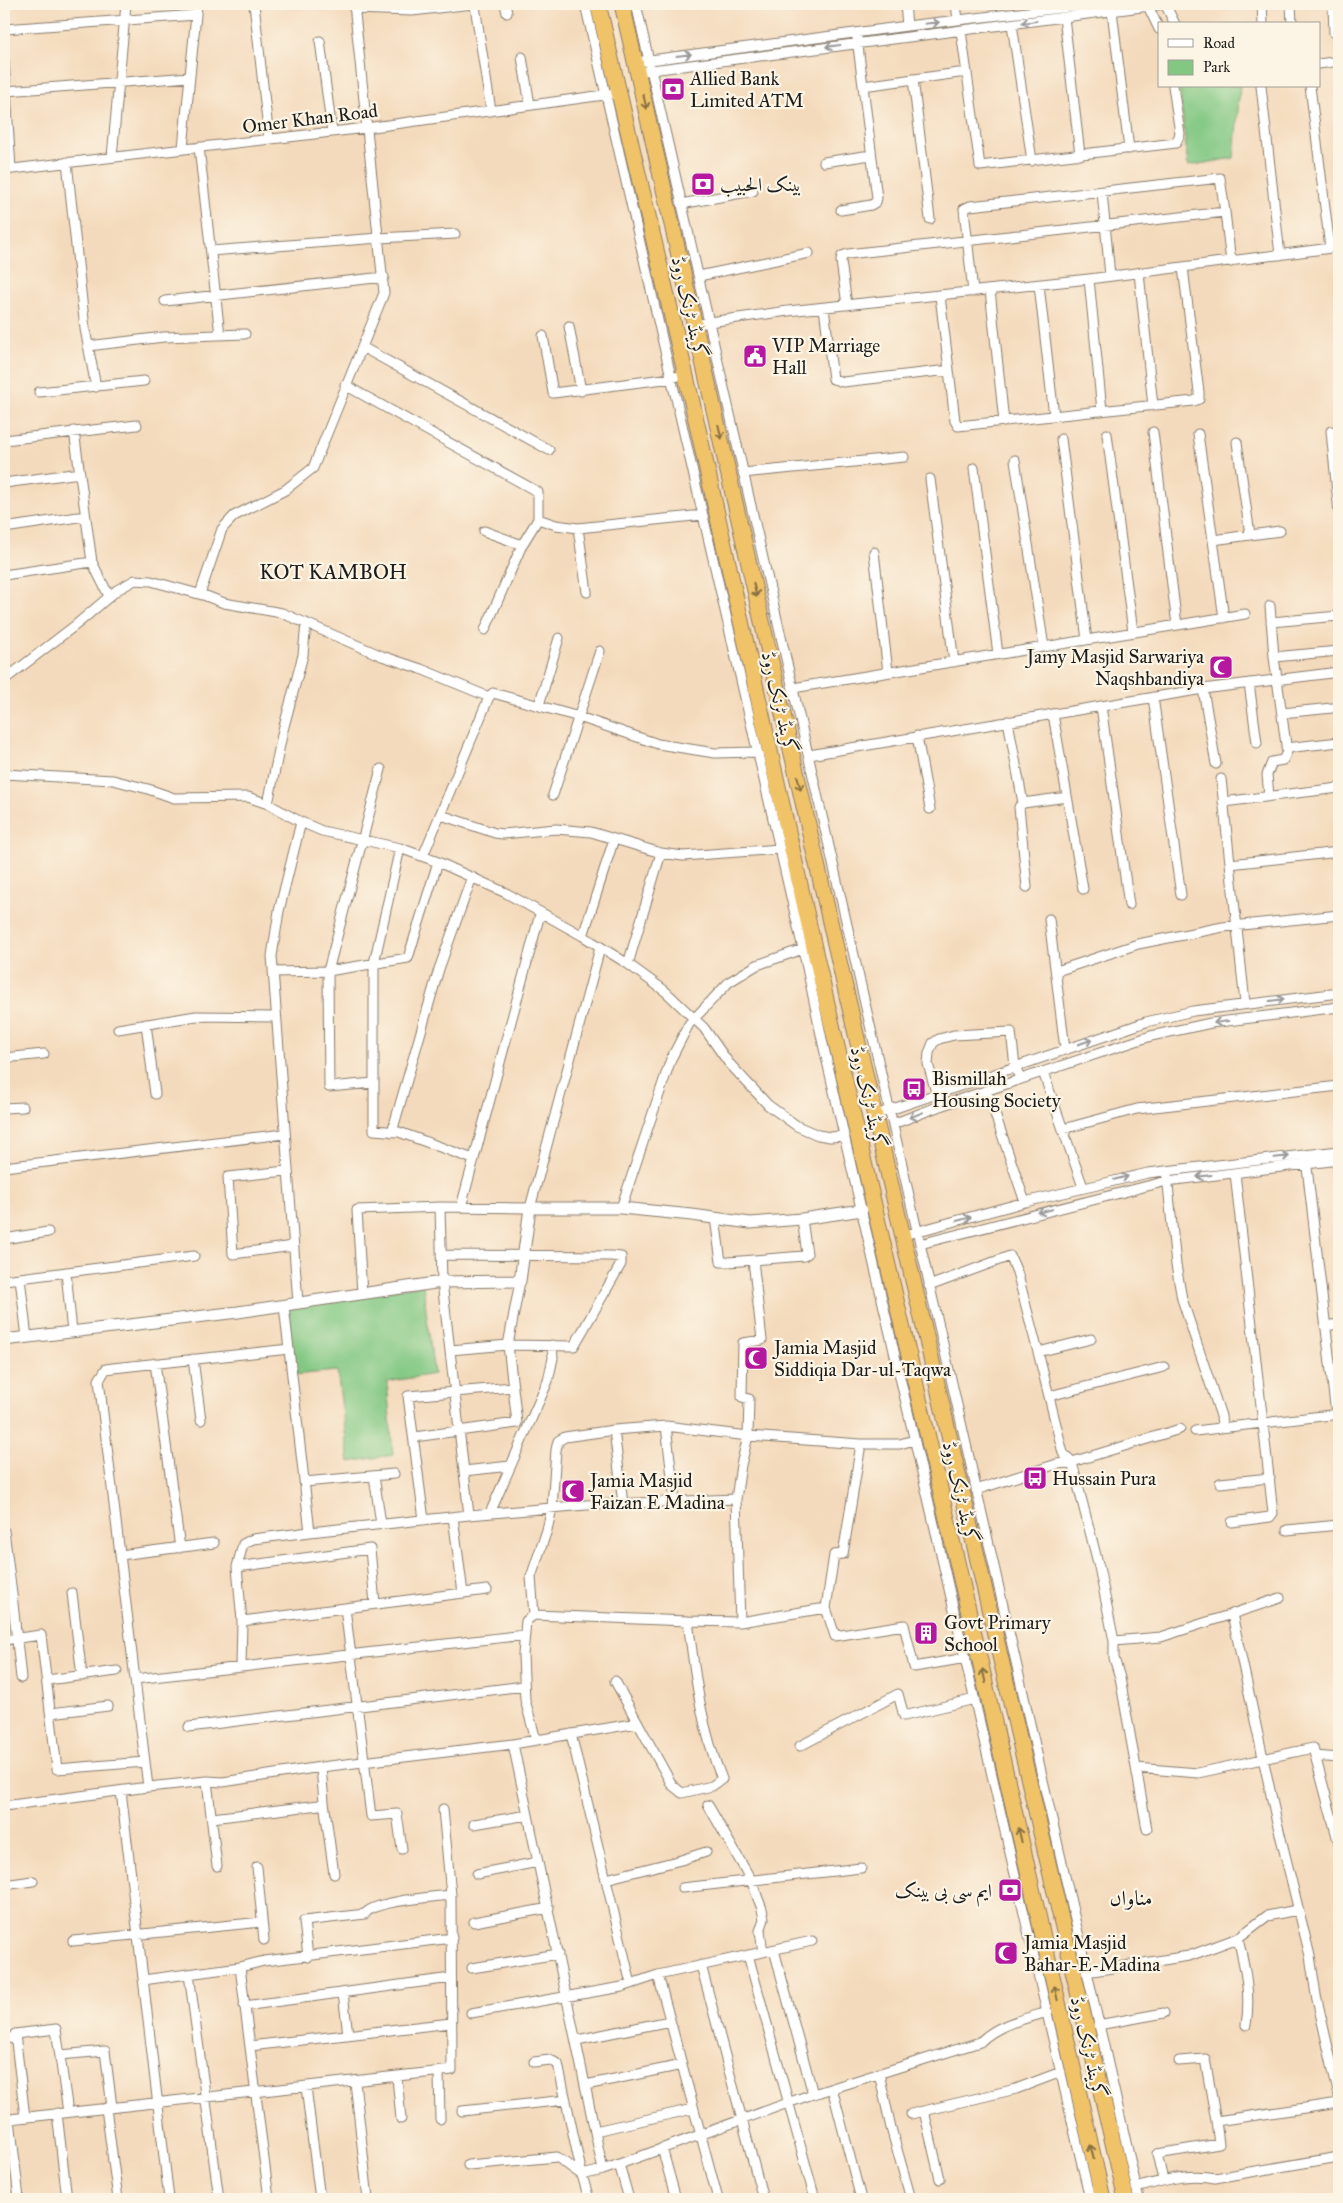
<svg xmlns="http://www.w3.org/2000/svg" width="1343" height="2203" viewBox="0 0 1343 2203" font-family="'IM FELL Great Primer',Amiri,serif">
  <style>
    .green { fill: #82c883; stroke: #4f7250 }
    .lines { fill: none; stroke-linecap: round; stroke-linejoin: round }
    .minor-casing { stroke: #887b6c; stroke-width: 11 }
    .tertiary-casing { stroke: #887b6c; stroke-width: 13 }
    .trunk-casing { stroke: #887b6c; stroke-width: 17 }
    .minor { stroke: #fff; stroke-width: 9 }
    .tertiary { stroke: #fff; stroke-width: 11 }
    .trunk { stroke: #f1c369; stroke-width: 15 }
    .oneway { stroke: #999 }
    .oneway2 { stroke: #867042 }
    .labels { text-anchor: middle; stroke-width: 4.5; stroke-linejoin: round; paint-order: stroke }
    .poi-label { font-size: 19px; fill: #1c1c1c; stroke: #fcf5e5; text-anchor: start }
    .street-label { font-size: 19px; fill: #1c1c1c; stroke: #fcf5e5 }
    .quarter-label { font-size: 21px; fill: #1c1c1c; stroke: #fcf5e5 }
  </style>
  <rect width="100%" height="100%" fill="#fcf5e5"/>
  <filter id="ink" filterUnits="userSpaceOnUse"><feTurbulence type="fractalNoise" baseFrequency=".02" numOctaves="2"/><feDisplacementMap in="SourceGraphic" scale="10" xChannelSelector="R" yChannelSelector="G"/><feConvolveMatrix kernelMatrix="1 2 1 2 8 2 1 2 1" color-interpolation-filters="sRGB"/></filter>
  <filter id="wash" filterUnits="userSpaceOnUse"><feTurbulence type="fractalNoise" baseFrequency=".0096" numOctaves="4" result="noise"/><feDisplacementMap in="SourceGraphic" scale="20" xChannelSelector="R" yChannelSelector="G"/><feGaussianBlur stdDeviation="1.12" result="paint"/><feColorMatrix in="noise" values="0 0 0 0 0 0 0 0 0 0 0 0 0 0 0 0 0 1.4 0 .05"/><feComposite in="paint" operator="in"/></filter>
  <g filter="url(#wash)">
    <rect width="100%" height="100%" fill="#f4dabc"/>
    <path class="green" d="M1179,86H1240L1234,158L1188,166Z
      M423,1285L434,1374L387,1382L393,1455L349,1462L337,1371L292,1375L284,1306Z"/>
  </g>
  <g filter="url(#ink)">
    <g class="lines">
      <g class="minor-casing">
        <path id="minor" d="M254,4L269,139
          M505,4L507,13
          M585,4L803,949L823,1044L1090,2199
          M636,4L1139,2199
          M905,4L907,26
          M956,4L958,20
          M1147,4L1159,29
          M1165,4L1175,24
          M1262,4L1263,24
          M1291,4L1292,24
          M1333,4L1334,33
          M354,9L412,11L472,4L475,6L491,111
          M1112,11L1129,149
          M1064,17L1080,155
          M1012,24L1032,161
          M4,29L196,15
          M961,31L980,166L1176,143L1180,134L1173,86
          M320,41L332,132
          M522,57L530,105
          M4,60L11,169
          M643,61L907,26L1095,4
          M1319,64L1339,61
          M644,71L1165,4
          M913,79L930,219
          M863,86L966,72
          M1261,86L1280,255
          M1310,86L1330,248
          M6,91L190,77
          M199,147L220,335
          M183,148L197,4
          M112,157L126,4
          M67,162L85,329L96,387
          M824,162L871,155
          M4,170L366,128L611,94
          M1102,192L1110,276
          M681,204L753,191
          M841,210L871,205L876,202L877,198L857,38
          M211,251L379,238L455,234
          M1139,273L1153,406
          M699,276L809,253
          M1089,279L1102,411
          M1039,285L1054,416
          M990,290L1004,422
          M973,292L964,209L970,206L1220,178L1225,212
          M165,301L384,277
          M847,305L841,261L842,256L848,254L1225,212L1231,262
          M824,308L833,379L843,382L949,370L940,296
          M695,324L788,311L1089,279L1339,247
          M569,326L581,391
          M543,336L553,393L672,378L685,374
          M88,346L164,337L245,334
          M362,347L549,450
          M949,370L955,421L958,426L1194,401L1199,399V392L1183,268
          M345,385L538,492V519L556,525L578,528L703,515
          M39,392L144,381
          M74,431L92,562L109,596
          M1331,431L1339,513
          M1153,432L1177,625
          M1107,434L1133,632
          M1198,434L1224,618
          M1061,439L1087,640
          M4,440L137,425
          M1237,442L1250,535
          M1015,460L1044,647
          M974,468L998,654
          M743,473L904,457
          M930,479L954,662
          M4,483L80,473
          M4,528L85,516
          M578,528L587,592
          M484,531L522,545
          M1213,540L1280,531
          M874,552L888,672
          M4,575L92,562
          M200,594L222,529L234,516L285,490L313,468L384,293L354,4
          M1271,622L1339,616
          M485,630L522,545L538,519
          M1274,657L1339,651
          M4,658L5,670L9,676
          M4,680L77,624L117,590L135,580L151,581L206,596L224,603L282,613L382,656L421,669L489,697
          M1249,683L1257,743
          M793,688L1245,614
          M1203,689L1216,764
          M1153,697L1181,895
          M539,705L559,638
          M1101,706L1129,905
          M1282,713L1332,708
          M1053,714L1083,889
          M1008,721L1023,803L1019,807L1027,887
          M917,736L930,809
          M1286,748L1339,742
          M809,755L1203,689L1339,672
          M4,774L113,780L148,789L174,798L248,797L268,804L301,822L322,831L400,848L438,862L506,893L583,936L628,964L665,991L704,1028L728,1062L768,1105L797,1126L818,1135L830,1137L845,1136
          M1221,779L1245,1003
          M553,795L600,651
          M1269,796L1267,775L1272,762L1283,760L1287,752L1274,657L1270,606
          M1223,802L1339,788
          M1023,803L1067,797
          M268,804L283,730L303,655L306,623
          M441,815L495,833L503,834L556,829L591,832L661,853L683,856L780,849
          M400,848L374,963V1130L399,1132L473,1159
          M423,856L489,697L493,693L579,717L658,744L715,753L757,752
          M1230,864L1339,852
          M1049,919L1065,1049
          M583,936L614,839
          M628,964L661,853
          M1057,971L1138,944L1223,927L1339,915
          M273,972L328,971L408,958L438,862
          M146,1024L155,1094
          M118,1029L196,1016L276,1017
          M4,1058L44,1054
          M1043,1072L1083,1187
          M374,1083L329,1087L328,971L381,769
          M987,1091L1025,1202
          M938,1099L928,1064L929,1053L933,1043L939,1039L954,1035L1011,1032L1015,1066L1020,1079
          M4,1108L23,1107
          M884,1112L1146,1022L1193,1011L1339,993
          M893,1124L940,1106L1151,1036L1211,1023L1339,1007
          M1063,1129L1137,1109L1339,1086
          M392,1132L439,969L472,877
          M1306,1159L1336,1414
          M4,1167L284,1134
          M286,1171L228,1177L233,1254L293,1246
          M1167,1175L1176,1265L1182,1299L1221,1416L1222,1427
          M440,1207L442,1282L469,1515L586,1505L736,1499
          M461,1207L540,914
          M621,1208L671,1059L689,1024L729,982L757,965L803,949
          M715,1218L721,1262H728L804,1256L807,1254L802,1219
          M904,1235L1025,1202L1148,1173L1339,1151
          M4,1239L48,1232
          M920,1244L1167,1181L1339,1160
          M441,1255L611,1256L621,1257V1264L574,1346L508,1345L450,1350
          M66,1272L72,1332
          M20,1278L27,1338
          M4,1280L194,1256
          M929,1286L1010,1256L1017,1272L1038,1352L1063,1453L1072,1462L1099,1567L1114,1641
          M362,1294L357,1210L440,1207L530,1208L600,948
          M298,1303L272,956L279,911L301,822
          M284,1306L310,1532L469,1515
          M1325,1326L1339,1324
          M289,1349L113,1368L106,1369L99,1380L148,1787L207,1781L223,1782L321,1767L513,1744
          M1038,1352L1091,1339
          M193,1359L201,1420
          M155,1363L180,1548
          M1049,1396L1164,1367
          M666,1426L675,1502
          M614,1430L623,1504
          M1195,1431L1339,1414
          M414,1437L517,1423L508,1345L520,1281
          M464,1471L510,1466
          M374,1476L381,1524
          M304,1482L394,1474
          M1220,1483L1270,1478
          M976,1490L1057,1464L1072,1462L1180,1429
          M490,1513L548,1381L553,1358L552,1345
          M453,1517L463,1593
          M424,1520L408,1396L513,1387
          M1232,1522L1270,1517L1273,1513L1235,1173
          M1287,1530L1339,1525
          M4,1531L12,1594
          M120,1555L214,1543
          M237,1567L370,1549L375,1604
          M72,1593L82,1676
          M4,1595L12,1594L21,1678
          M826,1608L835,1636L904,1625L914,1667L966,1658
          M1232,1614L1280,1598
          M534,1615L526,1621L523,1655L525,1700L536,1740
          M242,1621L237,1567L243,1544L253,1539L310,1532
          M688,1621L534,1615L531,1577L547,1530L552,1508L556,1450L558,1441L565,1437L614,1430L666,1426L748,1436L749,1399L742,1397L743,1343L762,1340L753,1260
          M740,1622L736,1499L741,1465L748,1436L861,1444
          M4,1640L41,1635L57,1769L145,1762
          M241,1667L242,1621L345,1608
          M135,1679L525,1635
          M47,1680L117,1671
          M615,1681L638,1723
          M51,1713L108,1706
          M189,1727L524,1686
          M571,1734L631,1984
          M800,1746L898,1694L904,1716L975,1699
          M1315,1756L1339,1758
          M1136,1768L1198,1773L1313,1748L1339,1844
          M207,1781L217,1866
          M121,1791L169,2199
          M324,1802L334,1874
          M708,1805L751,1880L762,1909L764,1919L760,1931L763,1952
          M4,1806L148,1787
          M212,1818L319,1805L324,1802L321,1767
          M474,1824L528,1815
          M1147,1829L1120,1678L1114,1658V1641L1161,1637L1232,1614L1276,1818L1310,1956L1316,1995L1339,2096
          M402,1849L397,1814L371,1816L345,1608L487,1590
          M257,1867L264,1940
          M477,1874L538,1862
          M606,1879L681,1860L706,1852
          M4,1885L33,1881
          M682,1888L861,1868
          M474,1922L549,1908
          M1238,1938C1245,1967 1251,1995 1246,2025
          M73,1941L262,1922
          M774,1950L813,2094
          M748,1955L815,2199
          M308,1957L304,1921L365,1914C372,1901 435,1897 451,1895
          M701,1965L763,2199
          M240,1967L269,2199
          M472,1968L558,1954
          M1086,1972L1189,1956L1238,1938L1267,1916L1297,1910
          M189,1974L219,2199
          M658,1975L718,2199
          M143,1980L240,1967L264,1961L452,1938
          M343,1993L348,2035
          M244,2006L451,1978
          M471,2013L622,1987L658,1975L812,1941
          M1098,2025L1164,2013
          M4,2039L15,2037
          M577,2040L670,2021
          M250,2046L451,2023
          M60,2055L105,2051L112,2107
          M1179,2061L1205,2059L1216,2121
          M534,2062L550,2060L558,2064L582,2175
          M439,2073L440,2119
          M879,2073L891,2128L911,2199
          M397,2077L401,2119
          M355,2082L368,2199
          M586,2085L682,2065
          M306,2087L320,2199
          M832,2088L861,2199
          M106,2108L118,2199
          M462,2111L566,2100
          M924,2111L940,2179
          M57,2113L67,2199
          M911,2114L1016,2089L1061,2072
          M25,2117L15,2034L56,2029L68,2112
          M595,2131L693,2109
          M662,2148L676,2199
          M619,2164L629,2199
          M468,2165L557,2157L582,2175
          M603,2170L513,1744L638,1723L672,1785L682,1793L712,1786L722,1779C701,1728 695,1675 688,1621L740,1622L826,1608L834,1555L843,1554L861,1444H900L914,1440
          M1163,2180L1157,2154L1219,2144L1216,2121L1339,2103
          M1136,2188C1164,2180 1187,2173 1215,2178L1339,2157
          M19,2199L10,2119L452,2070L451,1895L443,1809
          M589,2199L582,2175L603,2170L807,2096L980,2042C998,2024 1024,2019 1048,2012"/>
      </g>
      <g class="tertiary-casing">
        <path id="tertiary" d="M4,1340L238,1312L442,1282L520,1281L530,1208H621L692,1215L750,1223L802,1219L862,1210"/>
      </g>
      <g class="trunk-casing">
        <path id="trunk" d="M598,4L692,402L815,952L975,1639L1103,2199
          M622,4L836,948L1126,2199"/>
      </g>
      <use href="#minor" class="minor"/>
      <use href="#tertiary" class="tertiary"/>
      <use href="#trunk" class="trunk"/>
    </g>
    <defs><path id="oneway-shaft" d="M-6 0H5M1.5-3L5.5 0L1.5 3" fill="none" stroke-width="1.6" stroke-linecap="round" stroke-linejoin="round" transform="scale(1.25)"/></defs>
    <g class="oneway">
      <use href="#oneway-shaft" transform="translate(1029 22) rotate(172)"/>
      <use href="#oneway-shaft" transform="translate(932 23) rotate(-6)"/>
      <use href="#oneway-shaft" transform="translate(833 46) rotate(173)"/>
      <use href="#oneway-shaft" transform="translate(684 55) rotate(-7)"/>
      <use href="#oneway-shaft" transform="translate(1277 1000) rotate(-7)"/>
      <use href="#oneway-shaft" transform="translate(1221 1022) rotate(172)"/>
      <use href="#oneway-shaft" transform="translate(1085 1042) rotate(-19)"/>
      <use href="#oneway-shaft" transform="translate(916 1115) rotate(159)"/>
      <use href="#oneway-shaft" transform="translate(1282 1157) rotate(-6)"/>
      <use href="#oneway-shaft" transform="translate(1204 1176) rotate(173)"/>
      <use href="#oneway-shaft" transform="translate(1121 1178) rotate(-13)"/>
      <use href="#oneway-shaft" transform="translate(1045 1211) rotate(166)"/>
      <use href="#oneway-shaft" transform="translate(964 1219) rotate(-15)"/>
    </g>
    <g class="oneway2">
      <use href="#oneway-shaft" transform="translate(645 102) rotate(77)"/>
      <use href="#oneway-shaft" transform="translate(720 432) rotate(77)"/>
      <use href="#oneway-shaft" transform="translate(755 590) rotate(77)"/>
      <use href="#oneway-shaft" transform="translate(799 783) rotate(77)"/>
      <use href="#oneway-shaft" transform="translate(984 1676) rotate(-103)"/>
      <use href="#oneway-shaft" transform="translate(1020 1835) rotate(-103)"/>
      <use href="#oneway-shaft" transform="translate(1056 1993) rotate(-103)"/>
      <use href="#oneway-shaft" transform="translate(1092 2152) rotate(-103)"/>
    </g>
  </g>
  <defs>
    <g id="bank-square" transform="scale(1.25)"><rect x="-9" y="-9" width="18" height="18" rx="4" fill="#b5179e" stroke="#fcf5e5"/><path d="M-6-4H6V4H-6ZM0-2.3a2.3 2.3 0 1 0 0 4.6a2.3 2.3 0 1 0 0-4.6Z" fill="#fff"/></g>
    <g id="civic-square" transform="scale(1.25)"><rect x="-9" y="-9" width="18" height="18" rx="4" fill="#b5179e" stroke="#fcf5e5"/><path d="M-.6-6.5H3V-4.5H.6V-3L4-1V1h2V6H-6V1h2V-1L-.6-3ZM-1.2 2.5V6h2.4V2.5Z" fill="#fff"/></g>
    <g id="mosque-square" transform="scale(1.25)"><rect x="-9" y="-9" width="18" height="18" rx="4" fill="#b5179e" stroke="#fcf5e5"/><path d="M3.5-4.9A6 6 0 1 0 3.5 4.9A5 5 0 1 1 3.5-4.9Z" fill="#fff"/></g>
    <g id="bus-square" transform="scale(1.25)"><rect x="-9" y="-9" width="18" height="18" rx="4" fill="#b5179e" stroke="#fcf5e5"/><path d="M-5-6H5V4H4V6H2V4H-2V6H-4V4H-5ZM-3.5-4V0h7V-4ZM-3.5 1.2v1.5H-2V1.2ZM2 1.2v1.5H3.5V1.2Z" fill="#fff"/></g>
    <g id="building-square" transform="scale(1.25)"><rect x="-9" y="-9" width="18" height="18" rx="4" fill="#b5179e" stroke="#fcf5e5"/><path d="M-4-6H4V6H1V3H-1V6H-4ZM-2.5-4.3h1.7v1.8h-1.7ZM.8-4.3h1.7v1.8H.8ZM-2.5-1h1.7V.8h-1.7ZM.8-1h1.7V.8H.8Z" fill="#fff"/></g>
  </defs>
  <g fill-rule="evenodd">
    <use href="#bank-square" x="673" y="89"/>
    <use href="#bank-square" x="703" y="184"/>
    <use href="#civic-square" x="755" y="356"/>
    <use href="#mosque-square" x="1221" y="667"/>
    <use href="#bus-square" x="914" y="1089"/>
    <use href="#mosque-square" x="756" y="1358"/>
    <use href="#bus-square" x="1035" y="1478"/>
    <use href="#mosque-square" x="573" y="1491"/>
    <use href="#building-square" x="926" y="1633"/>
    <use href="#bank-square" x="1010" y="1890"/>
    <use href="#mosque-square" x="1006" y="1953"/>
  </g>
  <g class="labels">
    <g class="poi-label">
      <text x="690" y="85">Allied Bank<tspan x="690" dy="22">Limited ATM</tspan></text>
      <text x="720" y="191">بينک الحبيب</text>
      <text x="772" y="352">VIP Marriage<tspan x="772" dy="22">Hall</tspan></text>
      <text x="1204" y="663" text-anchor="end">Jamy Masjid Sarwariya<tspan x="1204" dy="22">Naqshbandiya</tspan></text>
      <text x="932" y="1085">Bismillah<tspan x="932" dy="22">Housing Society</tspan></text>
      <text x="774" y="1354">Jamia Masjid<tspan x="774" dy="22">Siddiqia Dar-ul-Taqwa</tspan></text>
      <text x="1052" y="1485">Hussain Pura</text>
      <text x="590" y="1487">Jamia Masjid<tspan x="590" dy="22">Faizan E Madina</tspan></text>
      <text x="944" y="1629">Govt Primary<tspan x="944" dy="22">School</tspan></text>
      <text x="992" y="1897" text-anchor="end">ایم سی بی بینک</text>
      <text x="1024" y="1949">Jamia Masjid<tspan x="1024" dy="22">Bahar-E-Madina</tspan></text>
    </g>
    <g class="street-label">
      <text transform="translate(310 118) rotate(-7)" y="7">Omer Khan Road</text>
      <text transform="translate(690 307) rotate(77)" y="7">گرینڈ ٹرنک روڈ</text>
      <text transform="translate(780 702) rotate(77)" y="7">گرینڈ ٹرنک روڈ</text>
      <text transform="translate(869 1097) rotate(77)" y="7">گرینڈ ٹرنک روڈ</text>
      <text transform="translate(961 1492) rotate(77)" y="7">گرینڈ ٹرنک روڈ</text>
      <text transform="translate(1089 2047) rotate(77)" y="7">گرینڈ ٹرنک روڈ</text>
    </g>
    <g class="quarter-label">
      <text x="333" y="579">KOT KAMBOH</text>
      <text x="1131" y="1905">مناواں</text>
    </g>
  </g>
  <rect width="1343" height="2203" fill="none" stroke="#fcf5e5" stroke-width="20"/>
  <rect x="1158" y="22" width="162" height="65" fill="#fcf5e5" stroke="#a29e95"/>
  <rect x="1168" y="39" width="25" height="8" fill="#ffffff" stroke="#a29e95"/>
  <text x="1203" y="48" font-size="15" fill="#1c1c1c">Road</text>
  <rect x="1168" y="60" width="25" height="15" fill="#82c883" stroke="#a29e95"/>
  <text x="1203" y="72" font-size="15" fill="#1c1c1c">Park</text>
</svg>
